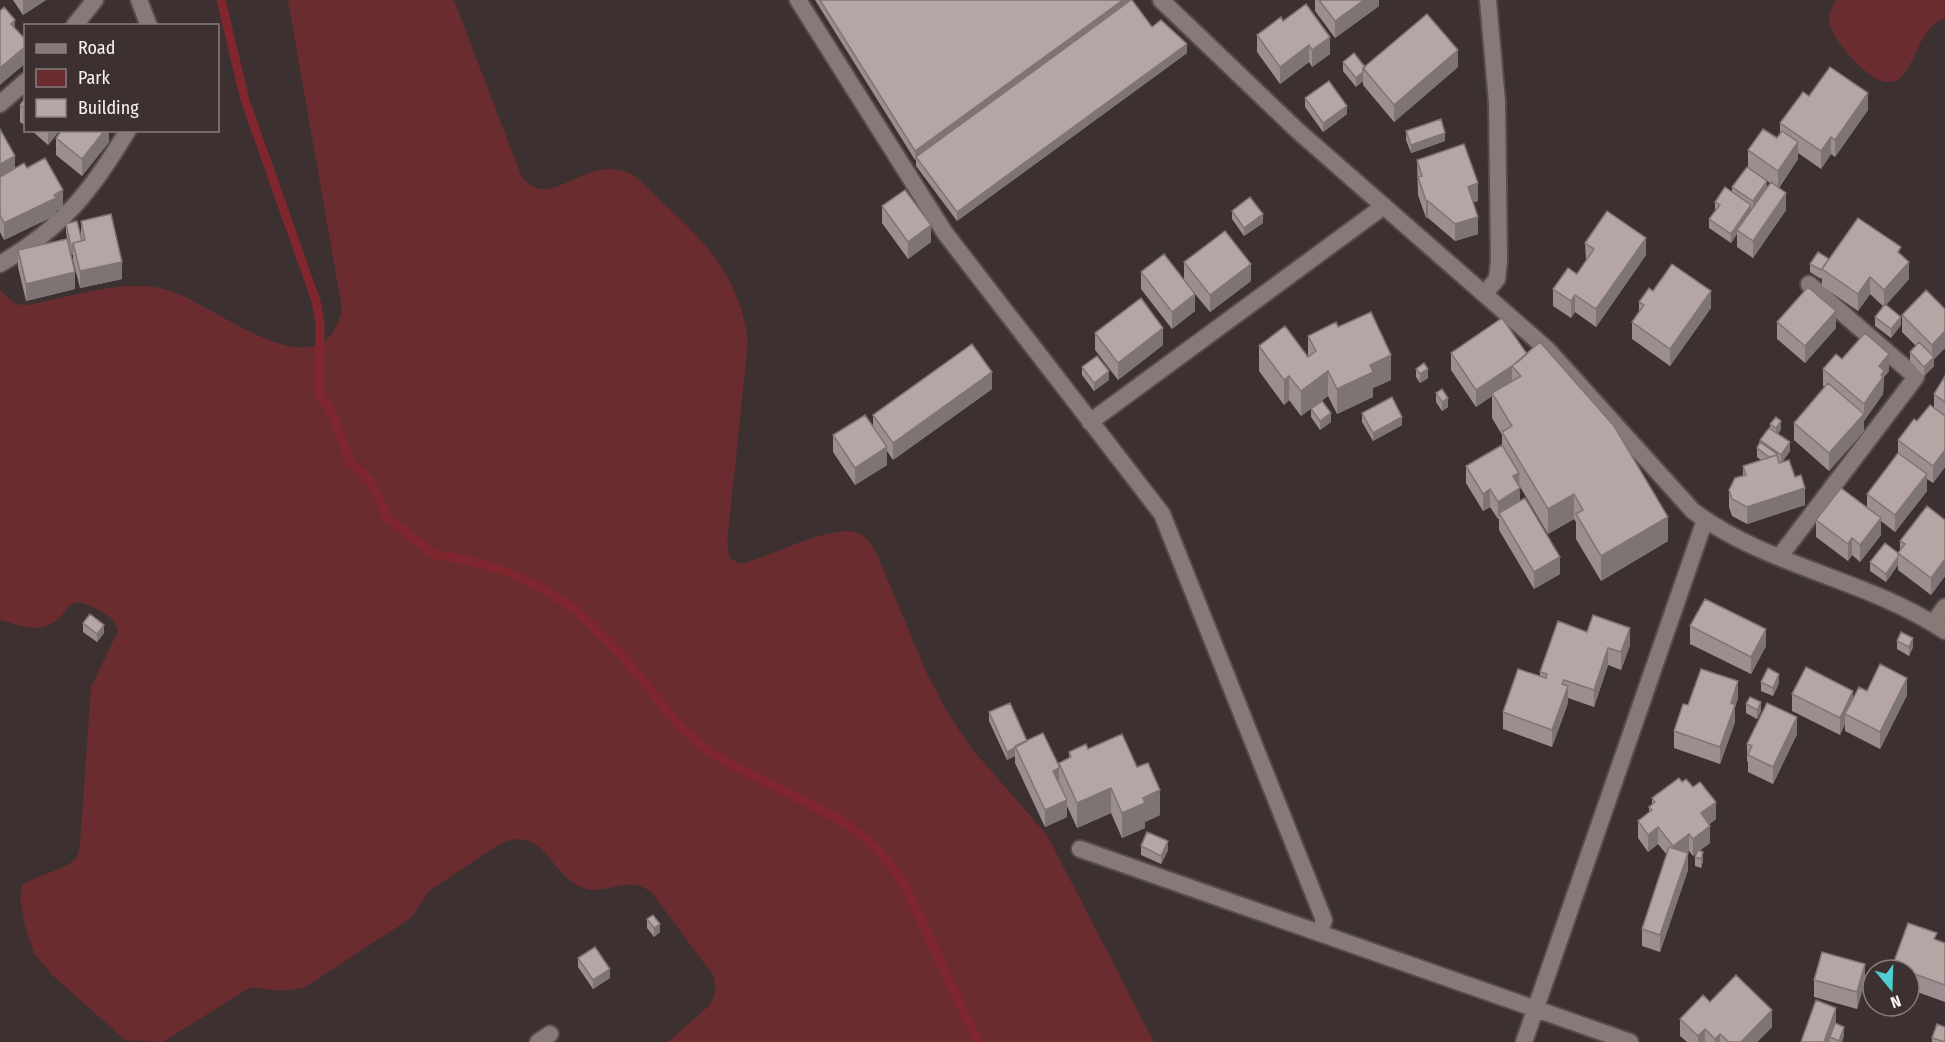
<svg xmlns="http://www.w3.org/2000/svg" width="1945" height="1042" viewBox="0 0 1945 1042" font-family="'Fira Sans Condensed',sans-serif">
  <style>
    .green { fill: #6b2c30 }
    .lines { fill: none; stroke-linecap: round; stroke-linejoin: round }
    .stream { stroke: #7f262f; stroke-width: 9 }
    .minor-casing { stroke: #574c4c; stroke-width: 20 }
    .minor { stroke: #887979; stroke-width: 16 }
    .wall { fill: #9c8e8e }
    .shaded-wall { fill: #7f7474 }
    .building { fill: #b5a5a5; stroke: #7f7474; stroke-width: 1.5 }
  </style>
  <rect width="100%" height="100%" fill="#3d3030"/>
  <path class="green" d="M288,0H454L521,175C550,218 588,146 636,177C690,231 737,260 748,341L727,544L730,558L740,564C769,559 841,516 865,537C869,541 873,548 876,552L927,674L949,715L972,749L1047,835L1154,1042H668L710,1005C717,994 716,986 713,975L652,893C627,872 606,898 581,887C548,873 547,828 503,842L429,891L411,918L304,988L282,991L251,987L163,1042L125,1040L51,974L34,953L25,926L20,898L22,885C36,875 66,870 76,858C78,855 79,848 80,844L91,687L118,631C115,620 109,616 100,611C62,589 73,617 46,626C31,631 15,624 0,620V290C6,295 11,302 18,304C29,307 44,301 55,299C91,292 131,279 168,290C217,305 323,399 342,309Z
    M1837,0H1945V18C1913,28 1917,83 1887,82C1870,82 1835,43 1830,26C1828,17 1831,7 1837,0Z"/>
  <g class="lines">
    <path class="stream" d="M221,0L245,100L316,301L320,323L319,394L333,415L350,462L371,482L387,517L433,554L471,561L508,572L543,589L575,609L620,653L680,727L701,745L723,760L841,820L875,847L902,880L978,1042"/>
    <g class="minor-casing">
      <path id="minor" d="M139,0L149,26
        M798,0L945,233L1162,514L1324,920L1319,933
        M1161,0L1298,131L1548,350L1693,511C1768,567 1867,579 1945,631
        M74,26L95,0
        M0,104L26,81
        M0,264C63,227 91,192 128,130
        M1484,294L1497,279L1499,261L1497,102L1488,0
        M1090,422L1384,206
        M1780,556L1916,377L1809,284
        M1933,623L1945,607
        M1080,849L1630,1042
        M538,1042L550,1034
        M1524,1042L1705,520"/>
    </g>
    <use href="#minor" class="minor"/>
  </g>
  <path class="wall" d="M13,0H46L23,15Z
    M815,0H1132L1152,27L1187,53L957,221L916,166V159L915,160Z
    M1315,0H1379V6L1335,38L1315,11Z
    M1283,21L1330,54L1312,67L1309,62L1280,84L1257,52V35Z
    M1343,62L1365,67H1458L1394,122L1363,85V81L1356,87L1343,71Z
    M1809,96L1868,110L1835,157L1831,154L1821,169L1798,153V159L1779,188L1786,210L1753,258L1737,247V234L1731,243L1709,228V219L1715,211V202L1732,193V187L1767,188L1770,183L1748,167V150L1777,138L1780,133V123Z
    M26,97V126L20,122V105Z
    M1305,98L1347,114L1323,132L1305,107Z
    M0,129L15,168H27L63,207L56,211V215L4,240L0,232Z
    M31,130H60L48,145Z
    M109,130V142L82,176L56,155V138Z
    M1406,131L1445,141L1411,153L1406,140Z
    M1417,160L1478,201L1473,202L1478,234L1455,241L1428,218H1426L1418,195Z
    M882,206L931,242L908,259L882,223Z
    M1232,211L1263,223L1244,236L1232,219Z
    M81,221L122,279L80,288L73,260V255H71L66,233V224L81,238Z
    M1585,243L1646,255L1596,327L1575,312L1571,318L1553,306V289L1577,274L1586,260Z
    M18,250L75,289L26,301L18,267Z
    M1901,254L1909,279L1886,305L1901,325L1891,338L1875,326V317L1883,306L1870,294L1858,311L1822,286V277L1821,279L1810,272V264L1829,259Z
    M1184,262L1251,281L1210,312L1195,294V311L1172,329L1141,289V272L1184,279Z
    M1653,291L1711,308L1670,366L1632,339V322L1639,311V302Z
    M1945,309V348L1934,359V366L1924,376L1910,361V352L1916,346L1902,332V315Z
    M1777,322L1836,328L1805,363L1777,339Z
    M1338,327L1391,380L1373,388V397L1337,414L1328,396L1301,416L1289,400L1284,405L1259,371V346L1308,357V336Z
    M1095,333L1163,345L1118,380L1095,350Z
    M1451,353L1527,354L1668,541L1601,581L1576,539V522L1574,519L1548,534L1519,485L1520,501L1560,574L1534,589L1499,530V519H1498L1490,507L1483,511L1466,483V466L1502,445V435L1492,418V396L1476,407L1451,370Z
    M1842,359L1889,371L1884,377L1883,394L1864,421V431L1829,471L1794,440V423L1825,387L1823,386V369Z
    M1082,367L1109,380L1094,391L1082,375Z
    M1416,369L1428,378L1420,383L1416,377Z
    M1945,376V467L1933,483L1927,479V491L1895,532L1881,521V535L1860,562L1852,555L1848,561L1816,537V520L1867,508V494L1898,453V440L1917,421L1934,408V394Z
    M992,389L893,460L887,451V465L855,485L833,452V435L873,426V415Z
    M1436,393L1448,407L1442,411L1436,402Z
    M1311,409L1331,422L1320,430L1311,417Z
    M1362,413L1402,425L1373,441L1362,422Z
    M1770,424L1781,429L1778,434L1790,451L1782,462L1805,505L1747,524L1732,516L1729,507V490L1743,475V466L1761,460L1757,457V448L1760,443V440L1770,429Z
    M1945,520V576L1931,595L1898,570V565L1886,582L1870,571V562L1898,553L1900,551V541Z
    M83,623L104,633L97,642L83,632Z
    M1690,626L1766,646L1751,674L1690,644Z
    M1587,632L1630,645L1621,670L1608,665L1594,707L1568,698V703L1552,747L1503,729V712L1540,676V672Z
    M1897,641L1913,647L1909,656L1897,649Z
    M1761,682L1779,683L1773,696L1761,691Z
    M1867,691L1907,695L1880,749L1845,731V724L1840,735L1792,711V694L1853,699Z
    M1738,698L1735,707V722L1720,764L1674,748V731L1688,705Z
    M1746,704L1761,711L1757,719L1746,713Z
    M989,712L1027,741L1059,766V763L1069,758V752L1088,749L1160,815L1145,822V828L1122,838L1111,813L1077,828L1067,806V817L1045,827L1015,763V756L1007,760L989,721Z
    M1797,734L1773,784L1748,772V762L1747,761V744Z
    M1652,798L1716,819L1709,824L1710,843L1699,851L1703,861L1701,868L1695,866V857L1697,852L1693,856L1689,851L1686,853L1688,870L1660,952L1642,946V929L1667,855L1658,844L1648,852L1638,838V821L1649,812V807L1652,805Z
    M1141,846L1168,850L1161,864L1141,855Z
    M647,919L660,932L654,937L647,928Z
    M1937,940L1945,943V1002L1909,989V970H1892V967Z
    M578,958L610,978L593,989L578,967Z
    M1814,980L1865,981L1857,1009L1814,997Z
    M1710,1002L1772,1027L1757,1042H1687L1680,1036V1019Z
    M1836,1024L1844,1035L1842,1042H1801Z
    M1932,1038L1945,1042H1932Z"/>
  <path class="shaded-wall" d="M23,0H46L23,15Z
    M1123,0H1131L916,157L915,160V151Z
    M1364,0H1379V6L1335,38V21Z
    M15,20V38L11,24Z
    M1330,37V54L1312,67V50Z
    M1187,44V53L957,221V212Z
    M1309,45V62L1280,84V67Z
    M26,46V63L0,85V68Z
    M1458,50V67L1394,122V105Z
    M1363,72V81L1356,87V78Z
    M1868,93V110L1835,157V140Z
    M1347,106V114L1323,132V123Z
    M48,130H60L48,145Z
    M105,130H109V142L82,176V159Z
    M1445,133V141L1411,153V145Z
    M1831,137V154L1821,169V151Z
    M1798,142V159L1778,188V171Z
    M15,156V173L0,181V164Z
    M1767,181V189L1753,210V201Z
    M1478,183V201L1468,204V187Z
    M63,190V207L56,211V215L4,240V223Z
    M1786,193V210L1753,258V241Z
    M1426,201H1428V218H1426Z
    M1751,205V214L1737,230V234L1731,243V234Z
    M1263,214V223L1244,236V228Z
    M1478,217V234L1455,241V224Z
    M931,225V242L908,259V242Z
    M1646,238V255L1596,327V309Z
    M71,246H73V255H71Z
    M122,262V279L80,288V271Z
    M1909,262V279L1884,307V290Z
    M1251,264V281L1210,312V295Z
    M75,272V289L26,301V284Z
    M1870,277V294L1858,311V294Z
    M1711,291V308L1670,366V349Z
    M1195,294V311L1172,329V312Z
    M1575,295V312L1571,318V301Z
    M1836,311V328L1805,363V346Z
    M1901,317V325L1891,338V329Z
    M1163,328V345L1118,380V363Z
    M1945,331V348L1934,359V366L1924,376V367L1932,359V345Z
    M1889,354V371L1884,377L1883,394L1864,421V404L1879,366Z
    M1391,355V380L1373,388V397L1337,414V389L1370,365Z
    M1528,355L1512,366V382L1492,393V396L1476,407V390Z
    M1428,369V378L1420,383V374Z
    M1109,371V380L1094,391V383Z
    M1328,371V396L1301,416V391Z
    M992,372V389L893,460V443Z
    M1289,376V400L1284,405V380Z
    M1448,398V407L1442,411V402Z
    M1331,413V422L1320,430V421Z
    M1864,414V431L1829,471V453Z
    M1402,417V425L1373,441V433Z
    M1781,421V429L1776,437V428Z
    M1790,442V451L1781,464V455Z
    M887,447V465L855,485V468Z
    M1945,450V467L1933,483V466Z
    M1519,473L1520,506L1499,513L1498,519V502L1513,476Z
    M1927,474V491L1895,532V515Z
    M1805,488V505L1747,524V507Z
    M1490,489V507L1483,511V494Z
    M1574,494V519L1548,534V509Z
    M1668,517V541L1601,581V556Z
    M1881,518V535L1860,562V545Z
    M1852,538V555L1848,561V544Z
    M1560,557V574L1534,589V572Z
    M1898,557V565L1886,582V574Z
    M1945,559V576L1931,595V578Z
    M104,625V633L97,642V634Z
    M1630,628V645L1621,670V652Z
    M1766,629V646L1751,674V657Z
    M1913,638V647L1909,656V647Z
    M1608,648V665L1594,707V690Z
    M1779,674V683L1773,696V688Z
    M1907,678V695L1880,749V732Z
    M1738,681V698L1735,707V722L1720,764V747L1731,703Z
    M1568,686V703L1552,747V730Z
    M1853,691V708L1845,714V724L1840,735V718Z
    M1761,702V711L1757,719V710Z
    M1797,717V734L1773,784V767Z
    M1015,748V756L1007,760V752Z
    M1059,768V785L1053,771Z
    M1111,788V813L1077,828V803Z
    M1160,790V815L1145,822V828L1122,838V813L1143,798Z
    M1067,800V817L1045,827V810Z
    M1716,802V819L1701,831V813Z
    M1710,826V843L1693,856V839Z
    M1658,827V844L1648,852V835Z
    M1689,834V851L1673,863V846Z
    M1168,841V850L1161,864V856Z
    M1703,852V861L1701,868V859Z
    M1688,853V870L1660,952V935Z
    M660,924V932L654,937V928Z
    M1865,964V981L1857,1009V992Z
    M610,969V978L593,989V980Z
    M1836,1008V1025L1830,1037V1042H1824Z
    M1772,1010V1027L1757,1042H1741Z
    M1844,1027V1035L1842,1042H1839Z
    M1705,1029V1042H1698V1036Z
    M1720,1034V1042H1715V1039Z"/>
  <path class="building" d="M820,0H1123L915,151Z
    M1131,0H1132L1152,27L1161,20L1187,44L957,212L916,157Z
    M1319,0H1364L1335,21Z
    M1306,4L1330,37L1312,50L1309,45L1280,67L1257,35L1281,17L1283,21Z
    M4,7L15,20L11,24L26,40V46L0,68V11Z
    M1427,14L1458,50L1394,105L1363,68Z
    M1354,53L1365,67L1363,68V72L1356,78L1343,62Z
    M1830,67L1868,93L1835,140L1831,137L1821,151L1780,123L1803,92L1809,96Z
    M1329,81L1347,106L1323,123L1305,98Z
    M26,97V109L20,105Z
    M1441,119L1445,133L1411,145L1406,131Z
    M0,129L15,156L0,164Z
    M1763,129L1777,138L1782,131L1798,142L1778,171L1748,150Z
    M62,130H105L82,159L56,138Z
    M1464,144L1478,183L1468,187L1478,217L1455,224L1428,201H1426L1418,177L1422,176L1417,160Z
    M45,158L63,190L54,195L56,198L4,223L0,215V177L24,163L27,168Z
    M1747,167L1767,181L1753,201L1732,187Z
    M1771,182L1786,193L1753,241L1737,230Z
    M1725,187L1751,205L1731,234L1709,219L1720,205L1715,202Z
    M905,190L931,225L908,242L882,206Z
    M1250,197L1263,214L1244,228L1232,211Z
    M1607,211L1646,238L1596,309L1575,295L1571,301L1553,289L1568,268L1577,274L1594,249L1585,243Z
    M111,214L122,262L80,271L73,243L85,240L81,221Z
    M1858,218L1901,247L1898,252L1909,262L1884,290L1870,277L1858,294L1822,269Z
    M77,221L82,241L73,243V246H71L66,224Z
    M1225,231L1251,264L1210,295L1184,262Z
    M67,239L75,272L26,284L18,250Z
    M1818,252L1829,259L1821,270L1810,264Z
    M1164,254L1195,294L1172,312L1141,272Z
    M1672,264L1711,291L1670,349L1632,322L1644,305L1639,302L1649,288L1653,291Z
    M1808,287L1836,311L1805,346L1777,322Z
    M1926,290L1945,309V331L1932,345L1902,315Z
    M1141,298L1163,328L1118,363L1095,333Z
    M1885,304L1901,317L1891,329L1875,317Z
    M1371,312L1391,355L1370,365L1373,372L1337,389L1328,371L1301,391L1289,376L1284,380L1259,346L1285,326L1308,357L1316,351L1308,336L1336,322L1338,327Z
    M1502,318L1527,354L1519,361L1476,390L1451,353Z
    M1865,333L1889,354L1879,366L1884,371L1881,375L1883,377L1864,404L1823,369L1836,354L1842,359Z
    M1540,342L1614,426L1668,517L1601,556L1576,514L1583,510L1574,494L1548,509L1502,432L1512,426L1492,393L1521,376L1512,366Z
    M1919,342L1934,357L1924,367L1910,352Z
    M972,344L992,372L893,443L873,415Z
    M1097,356L1109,371L1094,383L1082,367Z
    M1424,363L1428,369L1420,374L1416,369Z
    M1945,376V402L1934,394Z
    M1828,383L1864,414L1829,453L1794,423Z
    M1442,389L1448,398L1442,402L1436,393Z
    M1392,397L1402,417L1373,433L1362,413Z
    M1322,401L1331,413L1320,421L1311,409Z
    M1930,405L1945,416V450L1933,466L1898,440L1914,419L1917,421Z
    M865,415L887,447L855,468L833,435Z
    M1776,417L1781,421L1776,428L1770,424Z
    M1769,428L1790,442L1781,455L1760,440Z
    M1760,442L1777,454V455L1769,457L1757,448Z
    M1502,445L1519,473L1513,476L1520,488L1498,502L1490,489L1483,494L1466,466Z
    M1898,453L1927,474L1895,515L1867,494Z
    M1777,455L1779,463L1789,460L1795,477L1801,475L1805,488L1747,507L1732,499L1729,490L1735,478L1746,475L1743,466Z
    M1841,488L1881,518L1860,545L1852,538L1848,544L1816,520Z
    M1525,498L1560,557L1534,572L1499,513Z
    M1927,506L1945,520V559L1931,578L1898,553L1905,544L1900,541Z
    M1885,543L1898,553V557L1886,574L1870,562Z
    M1705,599L1766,629L1751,657L1690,626Z
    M90,614L104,625L97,634L83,623Z
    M1593,615L1630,628L1621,652L1608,648L1594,690L1564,680L1562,684L1568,686L1552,730L1503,712L1518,669L1546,678L1547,674L1540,672L1558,621L1587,632Z
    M1901,632L1913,638L1909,647L1897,641Z
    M1880,664L1907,678L1880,732L1845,714L1859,687L1867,691Z
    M1806,667L1853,691L1840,718L1792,694Z
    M1768,668L1779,674L1773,688L1761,682Z
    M1701,669L1738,681L1731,703L1735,705L1720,747L1674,731L1683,704L1688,705Z
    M1750,697L1761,702L1757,710L1746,704Z
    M1010,703L1027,741L1007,752L989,712Z
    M1767,703L1797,717L1773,767L1748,755L1752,746L1747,744Z
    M1043,733L1059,766V768L1053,771L1067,800L1045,810L1015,746Z
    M1122,734L1137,767L1148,763L1160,790L1143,798L1145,803L1122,813L1111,788L1077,803L1059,763L1071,757L1069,752L1086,744L1088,749Z
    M1679,778L1682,782L1686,779L1693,787L1700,782L1716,802L1701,813L1710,826L1693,839L1689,834L1673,846L1658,827L1648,835L1638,821L1652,810L1649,807L1655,802L1652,798Z
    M1147,832L1168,841L1161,856L1141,846Z
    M1669,847L1688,853L1660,935L1642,929Z
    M1698,850L1703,852L1701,859L1695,857Z
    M653,915L660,924L654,928L647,919Z
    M1908,923L1937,933L1934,939L1945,943V985L1909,972V970H1902L1892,967Z
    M595,947L610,969L593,980L578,958Z
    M1822,952L1865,964L1857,992L1814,980Z
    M1736,975L1772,1010L1741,1042H1729L1720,1034L1715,1039L1705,1029L1698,1036L1680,1019L1703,995L1710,1002Z
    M1816,1000L1836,1008L1824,1042H1801Z
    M1835,1023L1844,1027L1839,1041L1830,1037Z
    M1937,1024L1945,1027V1042L1932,1038Z"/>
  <rect x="24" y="24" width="195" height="108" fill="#3d3030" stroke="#897e7d" stroke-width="1.5"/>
  <rect x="36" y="44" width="30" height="9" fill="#887979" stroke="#897e7d" stroke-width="1.5"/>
  <text x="78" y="54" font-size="18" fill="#faf2f1">Road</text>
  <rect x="36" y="69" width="30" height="18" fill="#6b2c30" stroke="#897e7d" stroke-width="1.5"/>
  <text x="78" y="84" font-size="18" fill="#faf2f1">Park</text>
  <rect x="36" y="99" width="30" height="18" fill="#b5a5a5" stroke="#897e7d" stroke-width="1.5"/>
  <text x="78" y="114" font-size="18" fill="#faf2f1">Building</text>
  <g transform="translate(1891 988) rotate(161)"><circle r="28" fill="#3d3030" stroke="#897e7d" stroke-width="1.5"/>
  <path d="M0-4.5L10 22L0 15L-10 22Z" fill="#51ccd1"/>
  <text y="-9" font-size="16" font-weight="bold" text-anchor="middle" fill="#faf2f1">N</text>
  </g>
</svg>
